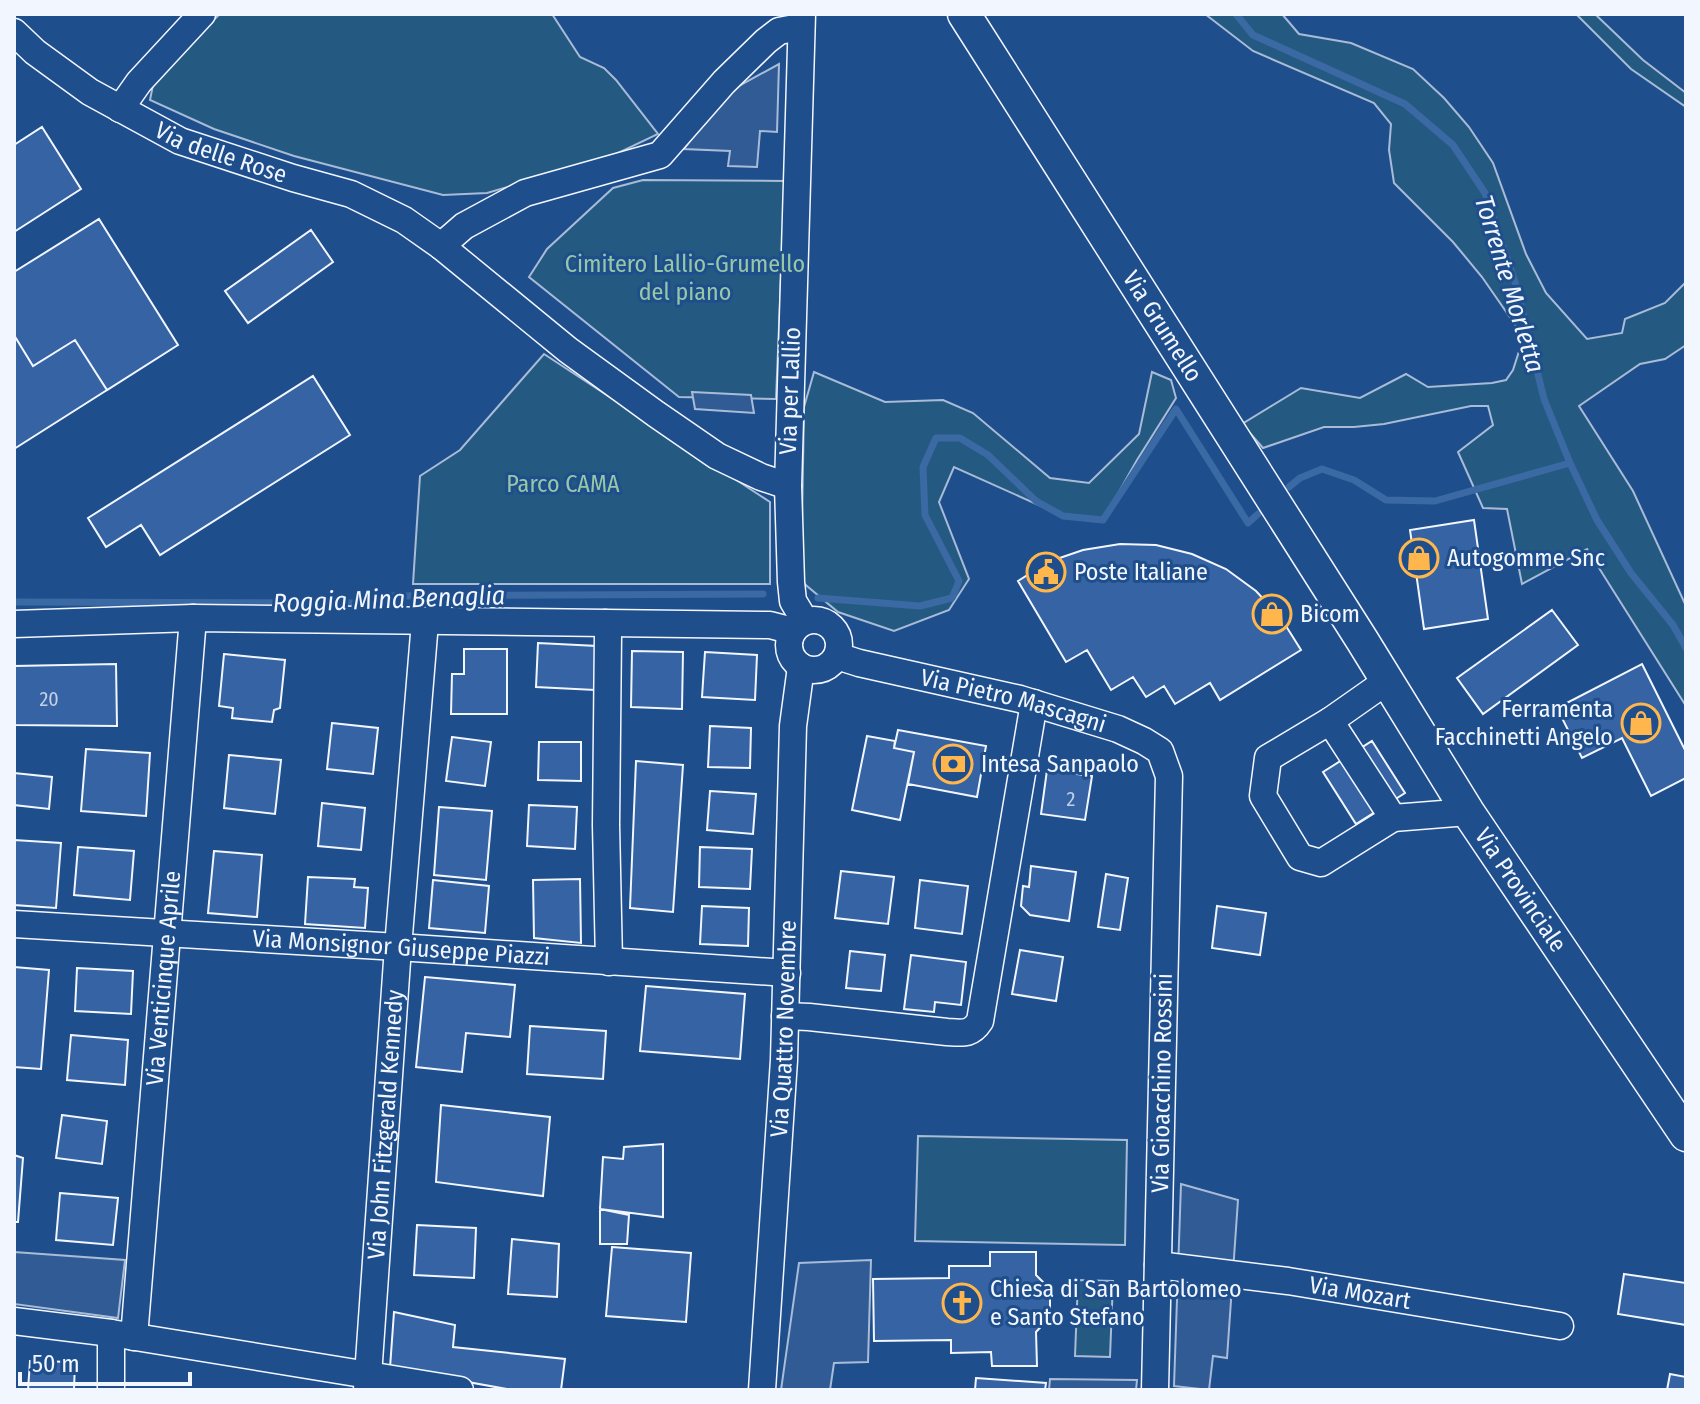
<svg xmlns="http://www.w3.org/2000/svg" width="1700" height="1404" viewBox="0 0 1700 1404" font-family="'Fira Sans Condensed',sans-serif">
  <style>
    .green { fill: #245a82; stroke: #a8bbd7; stroke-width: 2 }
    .parking { fill: #305b95; stroke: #a8bbd7; stroke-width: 2 }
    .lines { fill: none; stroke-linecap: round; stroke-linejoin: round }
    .stream { stroke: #3b69a3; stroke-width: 7 }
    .building { fill: #3563a3; stroke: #f2f6ff; stroke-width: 2 }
    .minor-casing { stroke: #f2f6ff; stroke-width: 29 }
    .major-casing { stroke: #f2f6ff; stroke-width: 35 }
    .minor { stroke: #1f4e8c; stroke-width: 26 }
    .major { stroke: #1f4e8c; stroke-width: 32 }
    .labels { text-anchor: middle; stroke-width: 6; stroke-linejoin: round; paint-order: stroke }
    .number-label { font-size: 20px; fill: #c3d1e8 }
    .street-label { font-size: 24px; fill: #f2f6ff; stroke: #1f4e8c }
    .park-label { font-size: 24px; fill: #97c8a6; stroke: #1f4e8c }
    .poi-label { font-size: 24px; fill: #f2f6ff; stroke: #1f4e8c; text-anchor: start }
    .water-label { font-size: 26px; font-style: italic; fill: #f2f6ff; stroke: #1f4e8c }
  </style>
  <rect width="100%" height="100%" fill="#1f4e8c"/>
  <path class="green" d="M220,14H552L580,57L604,68L616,80L658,134L591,166L548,175L487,193L443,195L294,156L214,129L150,100L153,85L189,43Z
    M1205,14H1282L1299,34L1351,43L1413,69L1444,98L1469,127L1493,163L1526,254L1546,293L1587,339L1622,333L1625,319L1665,303L1686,282V345L1665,359L1640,364L1579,406L1633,491L1686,606V706L1587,549L1522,584L1507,509L1483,508L1458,452L1493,425L1488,406H1471L1384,424L1354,427H1324L1263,448L1242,424L1301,388L1360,398L1406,374L1428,387L1492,383L1506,380L1513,370L1521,345L1518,329L1482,277L1453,242L1394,183L1389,150L1391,124L1374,103L1253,51Z
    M1576,14H1595L1643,60L1686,93V107L1631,69Z
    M643,180L785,181L776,399L679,397L529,277L547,249L613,188Z
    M544,354L770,502V584H413L420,476L460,450Z
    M814,372L885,402L943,400L973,413L1050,478L1089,483L1139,434L1152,372L1171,380L1176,398L1137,460L1103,520L1063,516L954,467L939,502L969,579L949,610L894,631L838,612L801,581L804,407Z
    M918,1136L1127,1140L1125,1245L915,1241Z
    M1078,1280L1113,1281L1110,1357L1075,1356Z"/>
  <path class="parking" d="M779,64L777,132L760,131L757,167L728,166L730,151L684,149L726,93Z
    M692,392L751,395L754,413L695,409Z
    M1181,1184L1238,1200L1227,1358L1213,1356L1209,1390L1174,1386Z
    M14,1252L125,1260L118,1318L14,1304Z
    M871,1260L868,1362L834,1363L830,1390H781L799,1263Z
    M1050,1379L1137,1380L1136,1390H1049Z"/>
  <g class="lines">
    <path class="stream" d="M1236,14L1253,35L1405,104L1453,145L1485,193L1516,285L1544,399L1570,463L1597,520L1631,573L1673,625L1686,648
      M1289,487L1300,478L1322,469L1354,480L1386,500L1435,501L1570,463
      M818,598L920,606L952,598L959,581L925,515L923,467L936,438H960L988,455L1036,501L1063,516L1103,520L1176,409L1248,523L1258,514
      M14,602L363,603L388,596L763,594"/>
  </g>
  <path class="building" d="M42,127L81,189L14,232V145Z
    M99,219L178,345L107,390L75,340L33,366L14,335V272Z
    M311,230L333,262L248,323L225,291Z
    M14,335L33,366L75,340L107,390L14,449Z
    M313,376L350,435L160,555L141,525L106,547L88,518Z
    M1474,520L1488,619L1424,629L1410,530Z
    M1120,544L1156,545L1192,554L1226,569L1256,591L1281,618L1301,650L1220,700L1210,683L1175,704L1164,686L1146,697L1133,677L1111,690L1087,650L1066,662L1018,581L1048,562L1083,550Z
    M1552,610L1578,645L1483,714L1457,678Z
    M538,643L597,646L595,690L536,687Z
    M464,649H507V714H451L452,674H464Z
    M632,651L683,652L682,709L631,707Z
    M705,652L757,655L755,700L702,697Z
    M224,654L285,660L280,708L274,710L272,722L232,718L233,708L219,706Z
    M116,664L117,726L14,725V666Z
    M1642,664L1686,752V778L1651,796L1622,738L1582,758L1557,708Z
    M332,723L378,728L373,774L327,769Z
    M710,726L751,728L750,768L708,767Z
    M898,730L986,746L977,797L908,784L914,752L894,748Z
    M867,736L895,741L894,748L914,752L900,820L852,810Z
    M452,737L491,742L485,786L446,781Z
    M1372,741L1405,793L1356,824L1323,772Z
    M539,742H581V781L538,780Z
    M86,749L150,753L146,816L81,811Z
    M229,755L281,760L275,814L224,808Z
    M636,761L683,765L673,912L630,908Z
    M1047,770L1092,776L1085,820L1041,814Z
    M14,773L52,777L49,809L14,805Z
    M710,791L756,794L753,834L707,830Z
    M322,803L365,808L361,850L318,846Z
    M529,805L577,807L575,849L527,846Z
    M439,807L492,811L486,880L434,875Z
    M14,840L61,843L56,908L14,905Z
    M78,847L134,851L130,900L74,895Z
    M700,847L752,849L750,889L699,887Z
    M214,851L262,855L257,917L208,913Z
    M1031,866L1076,872L1069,921L1030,915L1021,906L1023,886L1029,887Z
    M841,871L894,877L888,924L835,918Z
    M1106,874L1128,878L1120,930L1098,927Z
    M308,877L355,879L354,887L368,888L365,928L305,924Z
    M580,879L581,943L534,938L533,880Z
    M433,880L489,886L485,933L429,928Z
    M920,880L968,886L962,934L915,928Z
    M702,906L749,908L748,946L700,944Z
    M1217,906L1266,913L1260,955L1212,948Z
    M1020,950L1063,957L1056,1001L1012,994Z
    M850,951L885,955L881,991L846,988Z
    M911,955L966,962L961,1005L935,1002L934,1012L904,1009Z
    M14,967L49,970L41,1069L14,1067Z
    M77,968L133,971L131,1014L75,1011Z
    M425,977L515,985L510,1037L466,1033L462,1072L416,1067Z
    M646,986L745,994L740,1059L640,1051Z
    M530,1026L606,1031L603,1079L527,1074Z
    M71,1035L128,1040L125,1085L67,1080Z
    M441,1105L550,1117L543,1196L436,1182Z
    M62,1115L107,1121L102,1164L56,1158Z
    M663,1144V1217L600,1209L603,1157L623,1159L624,1147Z
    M14,1155L23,1158L18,1222H14Z
    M60,1193L118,1198L113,1245L56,1240Z
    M600,1209L629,1215L627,1244H600Z
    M417,1225L476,1228L474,1278L414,1275Z
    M512,1239L559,1244L557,1297L508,1294Z
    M612,1247L691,1253L686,1322L606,1316Z
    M990,1252H1036V1275L1050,1289V1317L1036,1332L1037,1366H992L991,1352L951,1353V1340L874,1341L873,1279L949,1278V1266H990Z
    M1624,1274L1686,1283V1325L1618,1314Z
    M394,1312L455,1325L453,1347L565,1359L561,1390H512L390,1368Z
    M30,1361L75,1362L74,1390H28Z
    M1670,1374L1686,1377V1390H1667Z
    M976,1378L1046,1383L1045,1390H975Z"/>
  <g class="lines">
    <g class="minor-casing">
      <g id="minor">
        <path d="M802,14L788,486L791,582L793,601L805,621"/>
        <path id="s1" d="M14,32L35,52L90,92L180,141L293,178L351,194L404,220L441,246L568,350L656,414L717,456L761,477L788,486"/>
        <path d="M120,109L139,82L202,14"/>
        <path d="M441,246L464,226L525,193L660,155L724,82L766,41L779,31L800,27"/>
        <circle cx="814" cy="645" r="25"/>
        <path d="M605,623L608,634L606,825L609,962"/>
        <path d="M14,624L193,618L770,625L793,631"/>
        <path id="s2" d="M837,656L859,663L1020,699L1118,729L1144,741L1160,751L1169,776L1155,1390"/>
        <path d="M1387,681L1330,721L1393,818L1468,812"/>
        <path d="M1330,721L1268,758L1263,796L1300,857L1321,863L1393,818"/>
        <path id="s3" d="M14,924L398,947L787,973"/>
        <path d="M785,1016L809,1017L947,1032C963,1033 971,1035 980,1021L1034,703"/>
        <path id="s4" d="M1158,1265L1288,1281L1560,1326"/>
        <path d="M14,1321L111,1333L460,1390"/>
        <path d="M111,1333V1390"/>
        <path id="s5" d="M134,1337L193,618"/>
        <path id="s6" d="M367,1390L398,947L425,622"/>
        <path id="s7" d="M762,1390L784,1060L793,726L801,667"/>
      </g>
    </g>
    <g class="major-casing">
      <g id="major">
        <path id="s8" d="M964,14L1362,640L1468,812L1686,1135"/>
      </g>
    </g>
    <use href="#minor" class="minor"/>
    <use href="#major" class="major"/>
  </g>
  <defs>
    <g id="shop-ring" transform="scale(2)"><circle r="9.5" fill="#1f4e8c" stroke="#ffb74d" stroke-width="1.5"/><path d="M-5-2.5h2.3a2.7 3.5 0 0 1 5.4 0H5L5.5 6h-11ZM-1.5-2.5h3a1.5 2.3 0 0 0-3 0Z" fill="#ffb74d"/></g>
    <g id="civic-ring" transform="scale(2)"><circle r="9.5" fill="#1f4e8c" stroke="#ffb74d" stroke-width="1.5"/><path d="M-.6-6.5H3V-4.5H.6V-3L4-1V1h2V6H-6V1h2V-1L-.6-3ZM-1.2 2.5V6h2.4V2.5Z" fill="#ffb74d"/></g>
    <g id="bank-ring" transform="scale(2)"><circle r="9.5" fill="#1f4e8c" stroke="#ffb74d" stroke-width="1.5"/><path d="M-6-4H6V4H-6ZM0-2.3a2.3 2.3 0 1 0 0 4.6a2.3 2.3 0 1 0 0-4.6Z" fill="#ffb74d"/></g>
    <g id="church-ring" transform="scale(2)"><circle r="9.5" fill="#1f4e8c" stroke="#ffb74d" stroke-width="1.5"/><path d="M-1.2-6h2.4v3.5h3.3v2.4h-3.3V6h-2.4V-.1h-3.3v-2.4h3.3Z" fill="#ffb74d"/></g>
  </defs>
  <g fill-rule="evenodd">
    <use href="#shop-ring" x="1419" y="558"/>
    <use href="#civic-ring" x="1046" y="572"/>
    <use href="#shop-ring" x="1272" y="614"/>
    <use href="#shop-ring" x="1641" y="723"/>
    <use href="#bank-ring" x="953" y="764"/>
    <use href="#church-ring" x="962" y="1303"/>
  </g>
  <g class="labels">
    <g class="number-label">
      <text x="49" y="706">20</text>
      <text x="1071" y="806">2</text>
    </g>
    <g class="street-label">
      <text dy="8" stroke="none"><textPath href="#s1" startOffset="242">Via delle Rose</textPath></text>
      <text dy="8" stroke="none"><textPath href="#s8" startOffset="370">Via Grumello</textPath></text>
      <text transform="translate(790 391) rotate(-88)" y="8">Via per Lallio</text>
      <text dy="8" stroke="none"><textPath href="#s2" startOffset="182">Via Pietro Mascagni</textPath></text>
      <text dy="8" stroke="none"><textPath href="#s8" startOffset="1038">Via Provinciale</textPath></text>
      <text dy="8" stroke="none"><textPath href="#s3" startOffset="388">Via Monsignor Giuseppe Piazzi</textPath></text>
      <text dy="8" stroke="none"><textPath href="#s5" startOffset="360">Via Venticinque Aprile</textPath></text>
      <text dy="8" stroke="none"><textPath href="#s7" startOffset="362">Via Quattro Novembre</textPath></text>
      <text transform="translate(1162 1083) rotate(-89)" y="8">Via Gioacchino Rossini</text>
      <text dy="8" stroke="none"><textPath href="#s6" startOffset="266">Via John Fitzgerald Kennedy</textPath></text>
      <text dy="8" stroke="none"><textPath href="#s4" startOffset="204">Via Mozart</textPath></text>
    </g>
    <g class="park-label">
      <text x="685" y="272">Cimitero Lallio-Grumello<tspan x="685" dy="28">del piano</tspan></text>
      <text x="563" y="492">Parco CAMA</text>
    </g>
    <g class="poi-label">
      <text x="1447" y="566">Autogomme Snc</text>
      <text x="1074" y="580">Poste Italiane</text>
      <text x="1300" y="622">Bicom</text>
      <text x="1613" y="717" text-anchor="end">Ferramenta<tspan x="1613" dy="28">Facchinetti Angelo</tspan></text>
      <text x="981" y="772">Intesa Sanpaolo</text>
      <text x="990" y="1297">Chiesa di San Bartolomeo<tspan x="990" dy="28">e Santo Stefano</tspan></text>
    </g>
    <g class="water-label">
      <text transform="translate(1510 284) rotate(73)" y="9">Torrente Morletta</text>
      <text transform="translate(389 599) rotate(-2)" y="9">Roggia Mina Benaglia</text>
    </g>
  </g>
  <rect width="1700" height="1404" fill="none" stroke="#f2f6ff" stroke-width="32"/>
  <path d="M20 1372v12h170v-12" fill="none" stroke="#f2f6ff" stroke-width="4"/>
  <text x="32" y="1372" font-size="24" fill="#f2f6ff" stroke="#1f4e8c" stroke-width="6" paint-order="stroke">50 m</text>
</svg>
